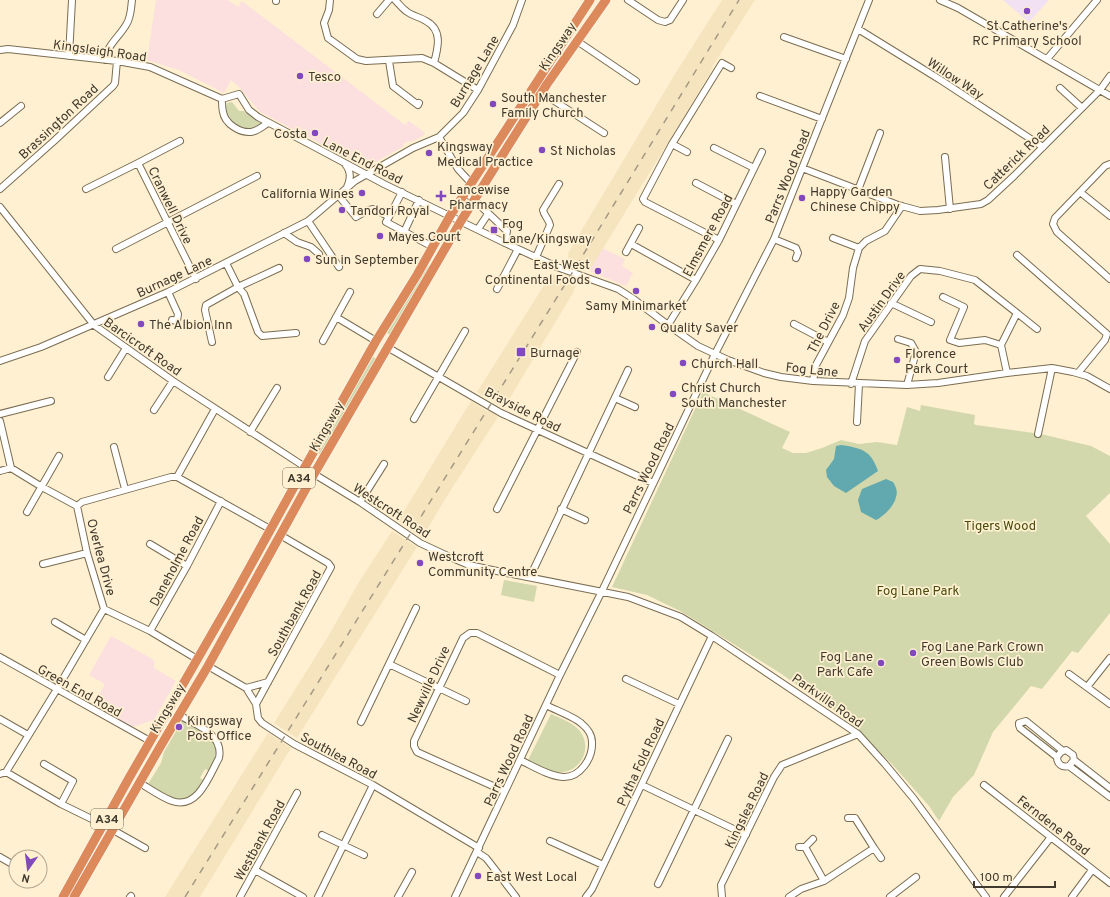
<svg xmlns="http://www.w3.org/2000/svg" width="1110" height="897" viewBox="0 0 1110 897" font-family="Overpass,sans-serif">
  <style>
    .commercial { fill: #fbe0df }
    .built { fill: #f6e4be }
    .education { fill: #f1e1f3 }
    .green { fill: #d2d8ab }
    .water { fill: #61a9ae }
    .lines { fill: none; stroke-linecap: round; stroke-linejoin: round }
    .minor-casing { stroke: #7a6d52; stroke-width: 8 }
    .highway-casing { stroke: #fff; stroke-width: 10 }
    .minor { stroke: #fff; stroke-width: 6 }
    .highway { stroke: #dc8a5c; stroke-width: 9 }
    .rail { stroke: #a49983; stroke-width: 1.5; stroke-dasharray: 7 7; stroke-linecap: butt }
    .poi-dot { fill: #8248be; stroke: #fef0d1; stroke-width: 1.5 }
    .labels { text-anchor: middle; stroke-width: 3.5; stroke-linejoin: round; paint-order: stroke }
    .shield { fill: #fef0d1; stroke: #79715f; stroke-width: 1 }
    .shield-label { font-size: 12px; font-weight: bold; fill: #403a2e }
    .poi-label { font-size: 13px; fill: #403a2e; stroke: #fef0d1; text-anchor: start }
    .street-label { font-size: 13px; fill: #403a2e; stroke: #fef0d1 }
    .park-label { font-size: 13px; fill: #464a0a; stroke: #fef0d1 }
  </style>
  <rect width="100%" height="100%" fill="#fef0d1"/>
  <path class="commercial" d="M156,0H228L238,7L242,1L405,125L409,121L425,133L424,135L411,142L409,141L403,144L404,146L369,166H363L260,112L239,87L231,80L224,93L179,70L147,60Z
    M602,248L625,259L622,266L633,273L626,286L589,271Z
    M111,636L154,660V668L176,681L154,720L132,727L93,705L105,684L89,675Z"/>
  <path class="built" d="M722,0H755L712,67L713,68L702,87L591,268L576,271L579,266L571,263L569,267L568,253L678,69Z
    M551,274L578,280L573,293L504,408L494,402L495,401L489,397L488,399L477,392Z
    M471,401L488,412L489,411L498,417L447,496L422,538L398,521Z
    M392,531L417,547L297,738L274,723L326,640L359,582Z
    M268,733L291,748L200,897H165Z"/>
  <path class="education" d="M1003,0H1049L1029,22Z"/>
  <path class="green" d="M232,102L239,111H244L262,124C247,135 221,123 227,103Z
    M429,265L431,266L390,335L387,333L416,284Z
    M373,357L377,359L322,455L318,453Z
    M703,392L790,432L782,448L793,453H806L822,448L841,440L859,444L877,442L897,445L907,407L920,411L921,405L975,415L974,424L976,425L1041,434L1091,446L1110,456V493L1086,516L1110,544V613L1078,653L1072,651L1042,689L1031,686L993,732L974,775L953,797L939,821L929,806L891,763L841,715L780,673L682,612L647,595L612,587Z
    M504,580L537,586L534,602L501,595Z
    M551,714C560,718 571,722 578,729C595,747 580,775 556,772C546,771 536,764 528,760Z
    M182,721L212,738C219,751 215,760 209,771L205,769L200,778L204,780C187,811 172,798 148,784L161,763L164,752Z"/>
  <path class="water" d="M841,445C861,448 871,450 878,471L846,493L834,486L827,477L826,470L834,459L836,446Z
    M886,479L893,482C896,487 898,491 896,497C895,505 883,517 876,520L861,512L858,500L862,489Z"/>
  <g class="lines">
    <g class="minor-casing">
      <path id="minor" d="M330,0L329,10L324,23L328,38L357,59L366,61L422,58L434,63L478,90
        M395,0C399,4 402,8 406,11C412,16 420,17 426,21C443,30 438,48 434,63
        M628,0L658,20L665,22L670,20L683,0
        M940,0L958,8L1110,96
        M276,1V0
        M377,14L389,0
        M858,29L939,79L1043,147
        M784,37L846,59
        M577,41L636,81
        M0,50L8,49L117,61L150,67L222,99L239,94L249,110L258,117L313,146L384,184L505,243L557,267L618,289L632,298L668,325L698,346L728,360L764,373L781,377L813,381L907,385L938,383L1007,373L1052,368L1073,372L1087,376L1110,389
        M69,56L72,0
        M1047,59L1097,0
        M105,60C107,45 119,37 126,25C131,18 131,8 132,0
        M389,61L393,86L418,105L419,103
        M1060,88L1082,108
        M542,93L604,133
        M760,96L822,119
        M222,99C222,103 222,108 223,112C225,124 240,133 251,132C258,131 263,126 268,123
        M0,123L21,106
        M439,137L458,169L470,182
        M672,144L687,152
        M714,148L754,168
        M945,157L950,209
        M138,163L196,279
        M345,164C351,171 351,179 347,187
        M1110,164L1105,166L1055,218L1053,224L1057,232L1110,279
        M802,168L898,205L920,211L938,210L981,204L988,200L1015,175L1100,90L1110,76
        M696,183L736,204
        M0,189L54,141L113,86L115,83L117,61
        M86,189L138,163L180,141
        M858,190L880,133
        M1080,192L1110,216
        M338,195L356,217C373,206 372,207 389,217L402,192
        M470,196L507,231L505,243
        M0,207L94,325L173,381L305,467
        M389,217L386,222L433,247
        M308,221L339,267
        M478,229L488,214
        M404,232L419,200
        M284,233L297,242L311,247L319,254
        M833,238L859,248
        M774,239L796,248L798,253L796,258
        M719,240L645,202L643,199L672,144L722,63L731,68
        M631,244L696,280
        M116,249L257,176
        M626,252L639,228
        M1017,255L1107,334L1105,340L1078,373
        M536,257L550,225C549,219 544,216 543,210L559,184
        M226,263L238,287L244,294L258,332L262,336L296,333
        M497,289L518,249
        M168,292L178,314L177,321L172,320
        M943,297L964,307L950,340L959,343L985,340L1001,345
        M891,303L931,322
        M1017,313L1037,329
        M336,317L376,341
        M794,324L828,342
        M668,325L696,280L719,240L762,152
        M898,339L911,343L916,352L907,385
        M323,341L350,292
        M212,342L205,310L206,305L238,287L279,268
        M387,347L501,413L653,483
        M0,361L41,347L168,292L308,221L355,181L413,148L439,137L463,113L478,90L513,25L522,0
        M108,377L126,348
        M813,381L816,365L843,315L849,298L853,268L859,248L866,241L885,231L902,206
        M851,384L865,341L911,276L920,269L940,271L975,280L1017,313L1001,345L1007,373
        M615,398L635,407
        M154,410L173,381
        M0,414L51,401
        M414,419L465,331
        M0,421L11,468
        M857,422L859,384
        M250,432L277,388
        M1038,434L1052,368
        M114,447L125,489
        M0,471L11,468L42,487L77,506L87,553L104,609L57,689L6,772L0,774
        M314,474L360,502L420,543L450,557L469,565L497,571L628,597L681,617L712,636L858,734L885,764L914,799L986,897
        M177,477L215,409
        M360,502L384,464
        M77,506L82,502L171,477H177L270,529
        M497,509L577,352
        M561,509L585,520
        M27,512L59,456
        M150,544L187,566
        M43,564L87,553
        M530,577L628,370
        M104,609L150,631L197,659
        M55,622L86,640
        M150,631L187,566L221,501
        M0,657L150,741
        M389,664L466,701
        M208,666L246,688L256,704L258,718L262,723L294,744L373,785L479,848
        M1069,674L1110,704
        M626,679L679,704
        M1087,687L1110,658
        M246,688L268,682
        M256,704L331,567L328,563L280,535
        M0,719L28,735
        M361,722L416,608
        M1057,757L1061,752L1066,750L1073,755L1074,760L1069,766C1062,768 1057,764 1057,757L1020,728L1019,725V723L1026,721L1063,751
        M520,760C533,766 548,776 563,777C580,778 593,758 592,742C592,735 587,728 582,724C575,717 555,710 546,705
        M1074,760L1110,788
        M44,764L73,781L61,804
        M1069,766L1110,797
        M6,772L61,804L104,825
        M140,783C150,789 161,797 172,801C198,810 209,776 219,758C224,734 196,725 179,715
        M642,785L746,835
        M984,785L1110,883
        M504,791L417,752L414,746V741L463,638L470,633H477L560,675
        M113,830L145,848
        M322,835L364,855
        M550,841L603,865
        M799,847H805L813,839
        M805,847L824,881
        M874,848L881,858
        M477,852L486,858L490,863L516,897
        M0,857L12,864
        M255,870L303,897
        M658,884L728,739
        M130,897L131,896
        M240,897L297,793
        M318,897L373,785
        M398,897L412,872
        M455,897L560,675L602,591L715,354L774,239L869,0
        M586,897L592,889L712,636
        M722,897L721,885L774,777L782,765L858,734
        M789,897L801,889L824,881L874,848L855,818H848
        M890,897L916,877
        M1004,897L1051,837
        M1072,897L1092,870"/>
    </g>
    <g class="highway-casing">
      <path id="highway" d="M63,897L129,778L236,592L305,467L376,341L417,275L450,216L590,0
        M74,897L160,747L208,666L314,474L461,221L547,84L606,0"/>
    </g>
    <use href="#minor" class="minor"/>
    <use href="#highway" class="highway"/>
    <path class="rail" d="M185,897L569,278L739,0"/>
  </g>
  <g class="poi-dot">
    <circle cx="1027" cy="11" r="4"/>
    <circle cx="300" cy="76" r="4"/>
    <circle cx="493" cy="104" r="4"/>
    <circle cx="315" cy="133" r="4"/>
    <circle cx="542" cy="150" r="4"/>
    <circle cx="429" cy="153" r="4"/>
    <circle cx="362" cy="193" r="4"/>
    <path d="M439 190h4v4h4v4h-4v4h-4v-4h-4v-4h4z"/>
    <circle cx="802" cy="198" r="4"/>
    <circle cx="342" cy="210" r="4"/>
    <rect x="490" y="226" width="8" height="8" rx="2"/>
    <circle cx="380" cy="236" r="4"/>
    <circle cx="307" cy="259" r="4"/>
    <circle cx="598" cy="271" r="4"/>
    <circle cx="636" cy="291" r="4"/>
    <circle cx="141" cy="324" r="4"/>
    <circle cx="652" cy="327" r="4"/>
    <rect x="516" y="347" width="10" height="10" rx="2"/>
    <circle cx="897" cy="360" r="4"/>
    <circle cx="683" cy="363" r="4"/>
    <circle cx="673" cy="394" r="4"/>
    <circle cx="420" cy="563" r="4"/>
    <circle cx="913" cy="653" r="4"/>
    <circle cx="881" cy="663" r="4"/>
    <circle cx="179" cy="727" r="4"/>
    <circle cx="478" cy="876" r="4"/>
  </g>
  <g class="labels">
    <g class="shield">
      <rect x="283" y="468" width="32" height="20" rx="3"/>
      <rect x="91" y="809" width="32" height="20" rx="3"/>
    </g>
    <g class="shield-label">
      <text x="299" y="482">A34</text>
      <text x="107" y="823">A34</text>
    </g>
    <g class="poi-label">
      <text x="1027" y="30" text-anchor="middle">St Catherine's<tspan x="1027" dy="15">RC Primary School</tspan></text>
      <text x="308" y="81">Tesco</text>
      <text x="501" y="102">South Manchester<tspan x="501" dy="15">Family Church</tspan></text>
      <text x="307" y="138" text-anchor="end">Costa</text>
      <text x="437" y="151">Kingsway<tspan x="437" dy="15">Medical Practice</tspan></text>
      <text x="550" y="155">St Nicholas</text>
      <text x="449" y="194">Lancewise<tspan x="449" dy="15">Pharmacy</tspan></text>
      <text x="810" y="196">Happy Garden<tspan x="810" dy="15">Chinese Chippy</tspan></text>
      <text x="354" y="198" text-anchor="end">California Wines</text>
      <text x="350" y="215">Tandori Royal</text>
      <text x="502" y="228">Fog<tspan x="502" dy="15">Lane/Kingsway</tspan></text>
      <text x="388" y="241">Mayes Court</text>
      <text x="315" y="264">Sun in September</text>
      <text x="590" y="269" text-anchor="end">East West<tspan x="590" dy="15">Continental Foods</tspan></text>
      <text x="636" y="310" text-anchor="middle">Samy Minimarket</text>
      <text x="149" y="329">The Albion Inn</text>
      <text x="660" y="332">Quality Saver</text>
      <text x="530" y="357">Burnage</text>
      <text x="905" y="358">Florence<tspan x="905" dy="15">Park Court</tspan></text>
      <text x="691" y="368">Church Hall</text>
      <text x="681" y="392">Christ Church<tspan x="681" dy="15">South Manchester</tspan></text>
      <text x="428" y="561">Westcroft<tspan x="428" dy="15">Community Centre</tspan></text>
      <text x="921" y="651">Fog Lane Park Crown<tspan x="921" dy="15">Green Bowls Club</tspan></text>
      <text x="873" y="661" text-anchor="end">Fog Lane<tspan x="873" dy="15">Park Cafe</tspan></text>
      <text x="187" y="725">Kingsway<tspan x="187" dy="15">Post Office</tspan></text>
      <text x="486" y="881">East West Local</text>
    </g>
    <g class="street-label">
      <text transform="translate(557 46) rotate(-56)" y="5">Kingsway</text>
      <text transform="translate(100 50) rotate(8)" y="5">Kingsleigh Road</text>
      <text transform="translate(474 71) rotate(-59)" y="5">Burnage Lane</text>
      <text transform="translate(956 78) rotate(33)" y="5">Willow Way</text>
      <text transform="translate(58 121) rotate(-43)" y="5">Brassington Road</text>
      <text transform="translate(1016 157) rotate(-44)" y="5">Catterick Road</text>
      <text transform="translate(363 160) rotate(27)" y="5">Lane End Road</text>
      <text transform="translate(787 176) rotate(-68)" y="5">Parrs Wood Road</text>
      <text transform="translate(171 205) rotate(64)" y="5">Cranwell Drive</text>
      <text transform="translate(707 235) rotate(-62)" y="5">Elmsmere Road</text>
      <text transform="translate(174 276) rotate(-25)" y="5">Burnage Lane</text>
      <text transform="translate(881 301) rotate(-54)" y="5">Austin Drive</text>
      <text transform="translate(823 327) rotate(-63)" y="5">The Drive</text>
      <text transform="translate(143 346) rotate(35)" y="5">Barcicroft Road</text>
      <text transform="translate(812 369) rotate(6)" y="5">Fog Lane</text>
      <text transform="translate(523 409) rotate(27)" y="5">Brayside Road</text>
      <text transform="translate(326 426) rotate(-60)" y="5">Kingsway</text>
      <text transform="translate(648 468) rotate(-64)" y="5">Parrs Wood Road</text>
      <text transform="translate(392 510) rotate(33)" y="5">Westcroft Road</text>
      <text transform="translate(102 557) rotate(75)" y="5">Overlea Drive</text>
      <text transform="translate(176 561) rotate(-62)" y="5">Daneholme Road</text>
      <text transform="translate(294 613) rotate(-61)" y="5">Southbank Road</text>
      <text transform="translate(428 684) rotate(-65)" y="5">Newville Drive</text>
      <text transform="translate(80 690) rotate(29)" y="5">Green End Road</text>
      <text transform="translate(828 700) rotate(35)" y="5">Parkville Road</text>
      <text transform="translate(167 708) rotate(-59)" y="5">Kingsway</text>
      <text transform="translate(339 755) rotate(28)" y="5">Southlea Road</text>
      <text transform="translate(508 760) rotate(-65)" y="5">Parrs Wood Road</text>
      <text transform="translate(640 762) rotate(-65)" y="5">Pytha Fold Road</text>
      <text transform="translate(746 810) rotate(-64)" y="5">Kingslea Road</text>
      <text transform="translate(1054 825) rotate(38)" y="5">Ferndene Road</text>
      <text transform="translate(259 840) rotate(-61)" y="5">Westbank Road</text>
    </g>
    <g class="park-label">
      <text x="1000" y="530">Tigers Wood</text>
      <text x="918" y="595">Fog Lane Park</text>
    </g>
  </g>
  <g transform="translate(28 869) rotate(194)"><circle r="19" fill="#fef0d1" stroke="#b2a790"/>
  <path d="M0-3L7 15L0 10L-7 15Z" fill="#8248be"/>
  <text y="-6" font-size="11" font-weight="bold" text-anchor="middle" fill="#403a2e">N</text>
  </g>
  <path d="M974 881v6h81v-6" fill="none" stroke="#403a2e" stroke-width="2"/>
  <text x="980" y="881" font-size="12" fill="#403a2e" stroke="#fef0d1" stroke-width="3" paint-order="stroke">100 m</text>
</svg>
